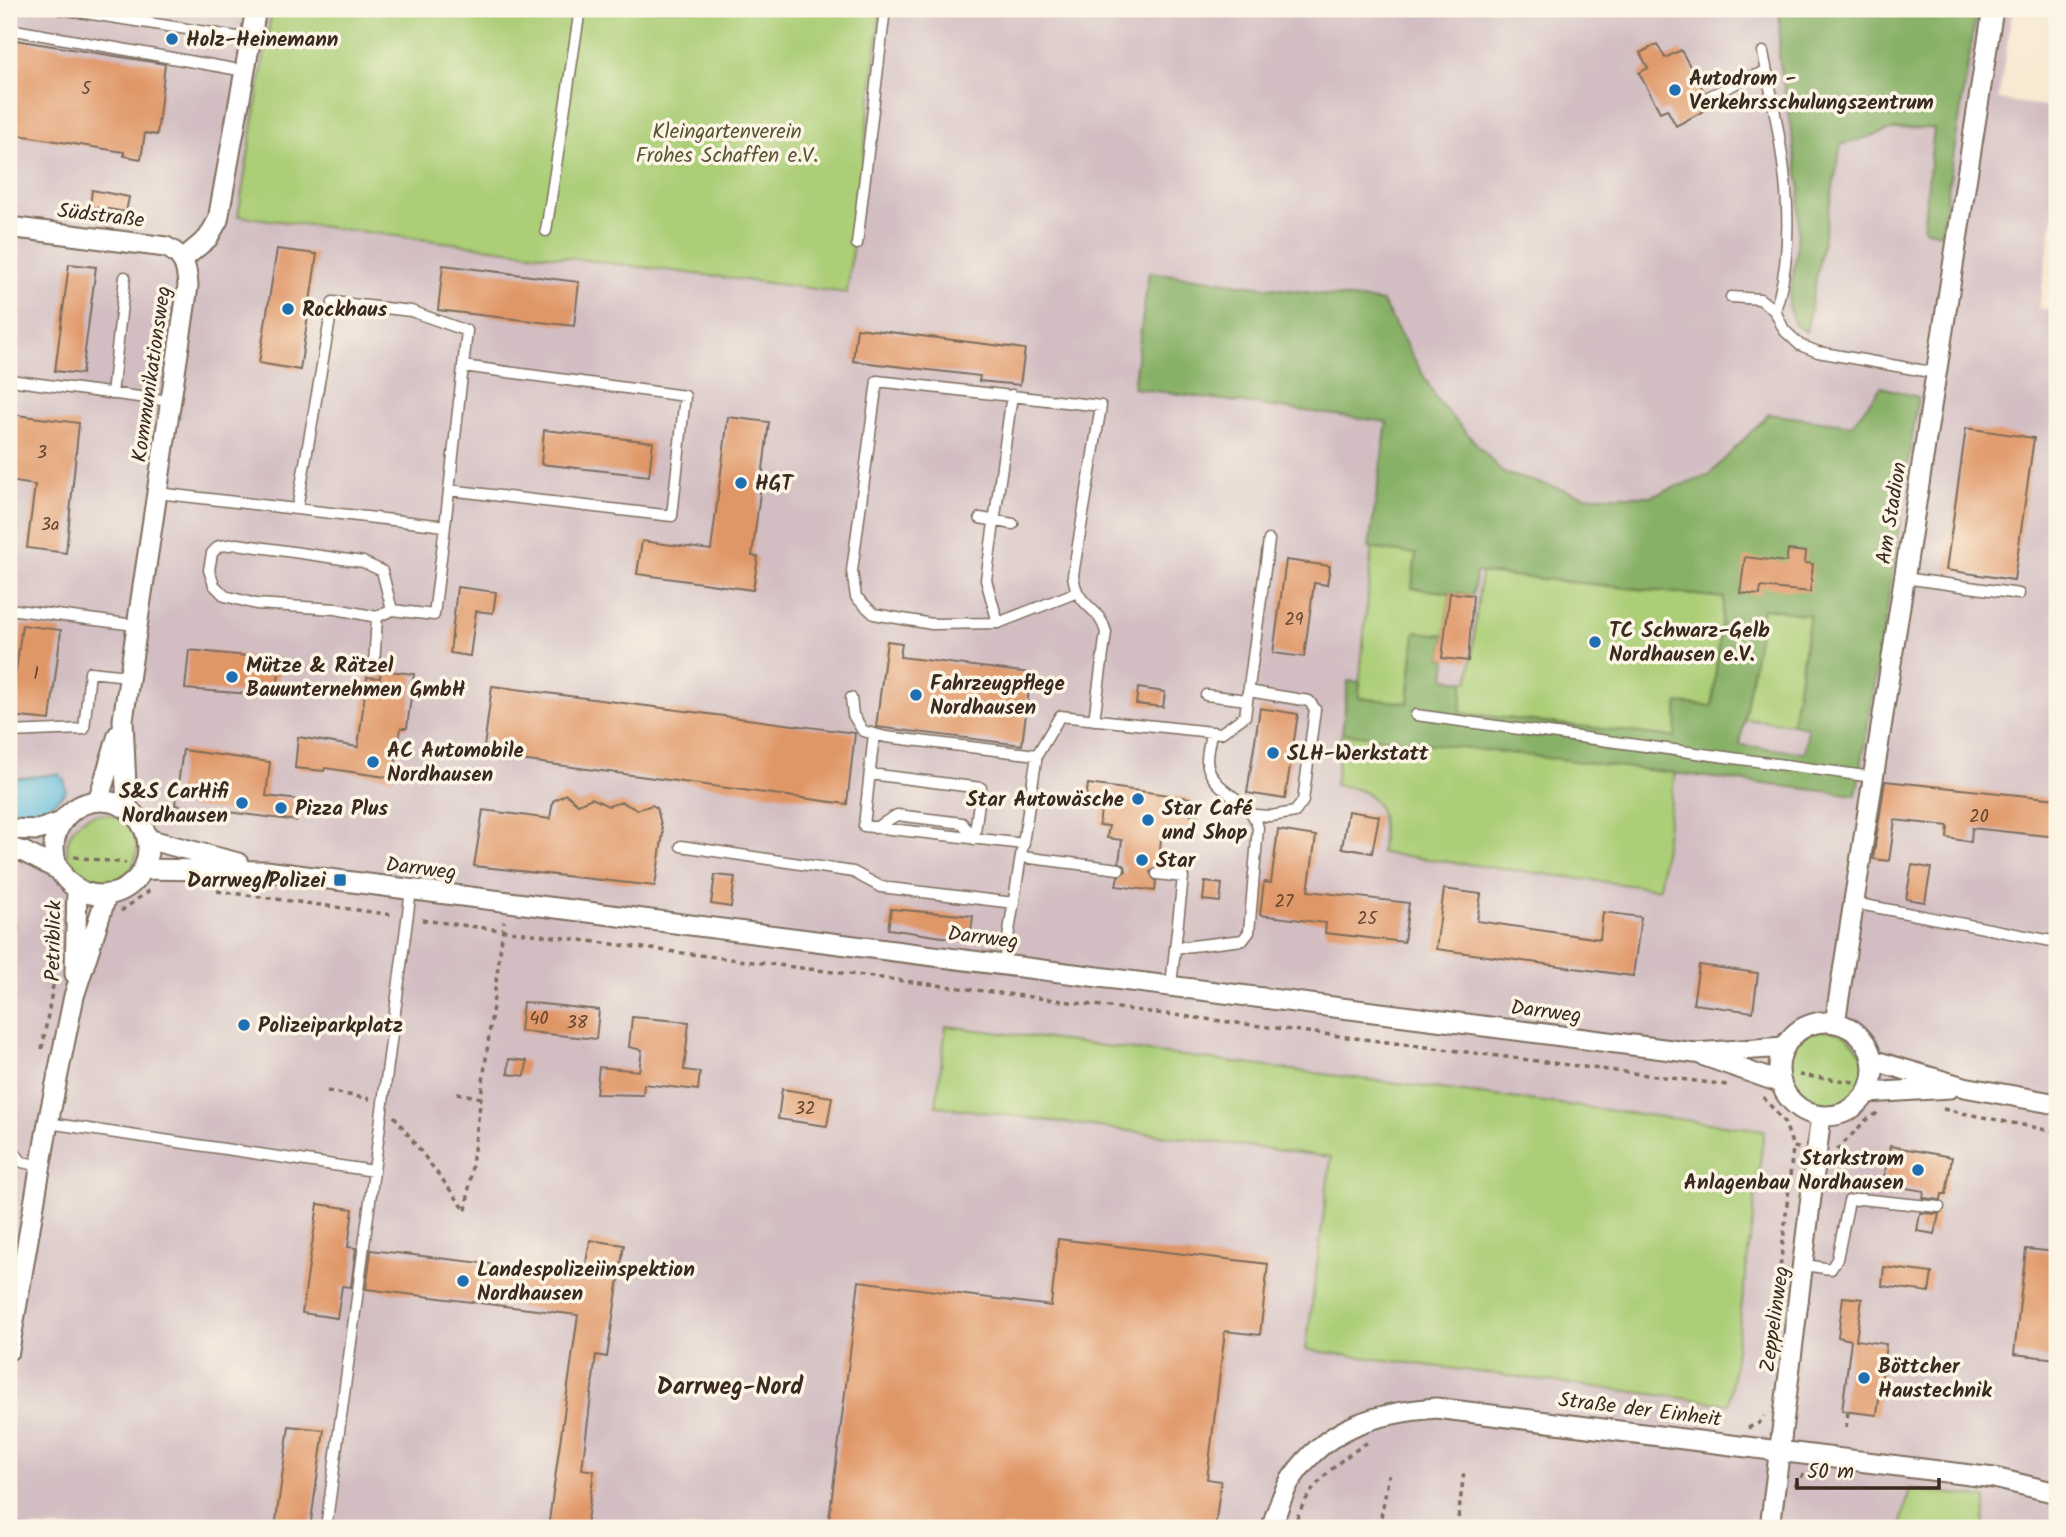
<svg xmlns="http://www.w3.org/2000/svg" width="2066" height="1537" viewBox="0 0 2066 1537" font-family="Kalam,sans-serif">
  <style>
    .industrial { fill: #d2bec2 }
    .green { fill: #abce77; stroke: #737c4a; stroke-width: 2 }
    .forest { fill: #88b168; stroke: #626e43; stroke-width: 2; fill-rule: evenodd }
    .water { fill: #5ebbdc; stroke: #4c727d; stroke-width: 2 }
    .building { fill: #e09767 }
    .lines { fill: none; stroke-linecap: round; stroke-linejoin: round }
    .service-casing { stroke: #7d6d5d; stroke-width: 13 }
    .minor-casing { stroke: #7d6d5d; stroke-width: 23 }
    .path { stroke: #7d6d5d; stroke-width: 3.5; stroke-dasharray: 5 5; stroke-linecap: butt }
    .service { stroke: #fff; stroke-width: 10 }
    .minor { stroke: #fff; stroke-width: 19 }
    .poi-dot { fill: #1f6fb2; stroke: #fcf5e5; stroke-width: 2.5 }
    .labels { text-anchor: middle; stroke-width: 7; stroke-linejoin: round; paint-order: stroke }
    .number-label { font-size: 18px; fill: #644530 }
    .poi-label { font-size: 21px; font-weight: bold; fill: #3b2a1e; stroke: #fcf5e5; text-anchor: start }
    .park-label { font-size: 21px; fill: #575334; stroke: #fcf5e5 }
    .street-label { font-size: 21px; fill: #3b2a1e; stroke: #fcf5e5 }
    .quarter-label { font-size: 24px; font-weight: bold; fill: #3b2a1e; stroke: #fcf5e5 }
  </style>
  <rect width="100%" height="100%" fill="#fcf5e5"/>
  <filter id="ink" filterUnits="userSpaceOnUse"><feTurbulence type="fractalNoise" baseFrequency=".0143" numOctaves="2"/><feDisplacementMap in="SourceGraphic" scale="14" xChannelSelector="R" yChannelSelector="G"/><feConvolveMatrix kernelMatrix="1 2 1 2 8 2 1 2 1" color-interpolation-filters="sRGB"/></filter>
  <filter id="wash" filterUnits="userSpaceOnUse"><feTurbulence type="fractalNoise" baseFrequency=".00686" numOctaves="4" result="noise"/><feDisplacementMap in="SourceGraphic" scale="28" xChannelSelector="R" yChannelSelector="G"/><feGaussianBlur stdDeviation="1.57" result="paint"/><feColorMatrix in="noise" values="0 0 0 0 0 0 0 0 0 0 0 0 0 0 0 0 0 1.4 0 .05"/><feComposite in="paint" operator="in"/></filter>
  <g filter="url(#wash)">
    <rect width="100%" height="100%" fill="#f8e9d2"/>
    <path class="industrial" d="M9,9H272L238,216L846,293L881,9H2013L1998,100L2057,108V192L2039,308L2057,311V1528H9Z"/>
    <path class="green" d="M272,9H881L847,293L238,216Z
      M1372,549L1416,554L1412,588L1450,593L1445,635L1415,632L1408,703L1358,698Z
      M1481,573L1724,598L1712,707L1675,737L1460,713L1464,681H1469Z
      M1763,608L1810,615L1792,724L1743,719Z
      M1342,733L1675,771L1659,889L1381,853C1384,811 1384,790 1335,785Z
      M67 849a35 35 0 1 1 70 0a35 35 0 1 1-70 0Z
      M946,1026L1764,1130L1729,1404L1306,1350L1331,1157L936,1106Z
      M1786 1069a39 39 0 1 1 78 0a39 39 0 1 1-78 0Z
      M1910,1489L1987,1498L1983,1528H1900Z"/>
    <path class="forest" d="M1780,9H1977L1941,233L1923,229L1934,128L1895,129L1841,145L1806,332L1795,325L1788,306L1797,250L1800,185L1779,57Z
      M1149,272L1382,302L1439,403L1503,473L1586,496H1651L1709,475L1769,414L1852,425L1881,387L1918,397L1885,622L1856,795L1342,733L1348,681L1360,682L1359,698L1408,703L1415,632L1445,635L1442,658L1447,659L1445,679L1464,681L1460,713L1675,737L1678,703L1712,706L1724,598L1476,572L1473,595L1412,588L1416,554L1369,548L1387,422L1133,388ZM1763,608L1810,615L1792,724L1808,727L1805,753L1740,745Z"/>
    <path class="water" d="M58,774L64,779L66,791C52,807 28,817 9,807V779Z"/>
    <g id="blocks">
      <path class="building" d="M9,39L165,64L157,135L145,133L141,159L124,156V152L12,134L15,113L9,112Z
        M1657,44L1665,58L1681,50L1704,92V100L1711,107L1676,126L1667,109L1660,112L1639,73L1648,68L1640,53Z
        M92,190L129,197L126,212L90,206Z
        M277,249L317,254L300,370L259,363Z
        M69,264L96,267L82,374L55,371Z
        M443,265L579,282L574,326L438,310Z
        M857,328L1025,349L1020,385L979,381L980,376L853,361Z
        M9,414L79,423L66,553L27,548L35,485L9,481Z
        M728,417L769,422L752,556L758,557L753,590L637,574L642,541L711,550Z
        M1966,428L2034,438L2014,580L1946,570Z
        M544,430L653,442L649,476L541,464Z
        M1788,550L1806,552L1805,563L1813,564L1810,592L1761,587L1760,595L1740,593L1745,557L1786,562Z
        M1286,560L1330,566L1327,585L1314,583L1304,657L1273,653Z
        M457,587L496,592L493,613L476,611L470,656L450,653Z
        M1450,593L1473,595L1468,661L1442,658Z
        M22,625L61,630L50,720L10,716Z
        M887,641L902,643L900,657L1031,673L1022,745L876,727Z
        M189,650L256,657L255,662L280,664L276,696L185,689Z
        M381,670L414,674L407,728H401L393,778L325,768L324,771L295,768L298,737L358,747L367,677L380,678Z
        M492,686L855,733L847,804L483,755Z
        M1138,688L1165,692L1163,707L1136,704Z
        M1260,708L1298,714L1285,799L1247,793Z
        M183,750L270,762L266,796L300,800L297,821L175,805Z
        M1885,781L2057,799V837L1972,828L1971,842L1947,838L1948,826L1895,820L1889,861L1873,859Z
        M1088,784L1191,798L1188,814L1197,815L1195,836L1162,831L1158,867L1150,872L1156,881L1155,891L1116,886L1118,876L1126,871L1125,866L1119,862L1122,840L1107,838L1109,826L1099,825L1102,803L1086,800Z
        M566,794L578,804L592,798L608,806L622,802L637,810L652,805L657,808L663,833L655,886L474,866L483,810L550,819L553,801Z
        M1348,811L1379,816L1372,853L1342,848Z
        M1278,830L1316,836L1308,891L1409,903L1404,942L1325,933L1326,923L1260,915L1264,882L1271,883Z
        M1912,865L1931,868L1925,902L1906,899Z
        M715,875L735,877L731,907L711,904Z
        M1205,882L1222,884L1220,902L1203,900Z
        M1444,889L1481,894L1477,921L1600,939L1603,912L1641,917L1633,976L1436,949Z
        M891,909L973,916L970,941L888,929Z
        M1699,965L1758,973L1753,1012L1693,1004Z
        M523,1002L599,1010L596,1039L520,1031Z
        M632,1017L689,1022L684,1070L700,1072L698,1090L644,1084L643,1095L596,1094L599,1067L639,1071L642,1050L629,1047Z
        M509,1059L527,1061L525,1076L508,1074Z
        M782,1089L832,1097L827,1126L778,1119Z
        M1890,1146L1952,1157L1946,1194H1942L1941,1200L1923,1198L1924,1191L1883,1184Z
        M318,1204L353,1209L348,1247L356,1248L351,1287L342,1286L337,1318L302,1313Z
        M1920,1213L1939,1214L1935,1234L1917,1231Z
        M1058,1239L1268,1264L1260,1335L1225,1331L1207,1479L1221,1481L1215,1528H828L859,1281L1051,1306Z
        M590,1240L624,1245L607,1357L596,1355L582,1469L594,1471L586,1528H548L578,1315L366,1289L371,1250L584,1275Z
        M2026,1249L2057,1252V1359L2014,1354Z
        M1884,1267L1932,1273L1929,1292L1882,1286Z
        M1843,1297L1862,1299L1856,1340L1886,1344L1877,1415L1842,1411L1851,1340L1838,1337Z
        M289,1426L324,1430L310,1528H275Z"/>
    </g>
  </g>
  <g filter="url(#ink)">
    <use href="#blocks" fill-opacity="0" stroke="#7d6d5d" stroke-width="2"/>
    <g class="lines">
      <g class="service-casing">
        <path id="service" d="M60,9L250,39
          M9,29L245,71
          M1763,52C1779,135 1802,228 1775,311
          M1710,96L1749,77L1767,72
          M546,231L580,9
          M857,244L885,9
          M1731,297L1760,299L1775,311L1784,330L1800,345L1818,352L1936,373
          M9,380L170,401
          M112,394L125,277
          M449,490L672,516L685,396L463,366
          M157,493L445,526L467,331L411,311L333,302L297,509
          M980,518L1013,524
          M237,544L363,562L382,571L392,610L377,617L336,609L256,604L225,596L214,585L209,570L212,553L219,546Z
          M1904,578L2019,594
          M1075,593L998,623L932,624L874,614L856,597L852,571L877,381L1101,406L1073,575C1077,609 1098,604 1106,632L1094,720
          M9,609L135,625
          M392,610L434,615L445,526
          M998,623L986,580L1012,395
          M374,665L377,617
          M1248,691L1309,701L1315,709L1303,801L1295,812L1271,816L1255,815
          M1206,695L1247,700
          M851,698L853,715L863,731L886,737L1037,755
          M1416,715L1873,777
          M9,732L84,729L90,672L128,676
          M874,734L864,826L1024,844
          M870,774L981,788L974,839
          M875,828L897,815L962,823L974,839
          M681,846L853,872L881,887L1014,903
          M1022,857L1119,869
          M1157,874L1183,877L1171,985
          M1854,903L2057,942
          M1175,948L1243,940L1249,932L1258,828C1252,797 1209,793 1207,760C1207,751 1210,741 1211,733
          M9,958L13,926
          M1004,963L1037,755L1060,716L1221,733L1245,716L1269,540
          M48,1123L374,1171L411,890
          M9,1146L22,1162L41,1166
          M1805,1265L1831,1269L1837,1259L1849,1201L1860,1199L1939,1207
          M326,1528L374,1171"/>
      </g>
      <g class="minor-casing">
        <path id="minor" d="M9,227L166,247C184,255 187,267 188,286L123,720L127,808
          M183,259L208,238L218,220L256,9
          M98,801L118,735
          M54 848a47 47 0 1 1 94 0a47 47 0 1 1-94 0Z
          M9,829L38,830L62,822
          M147,839L238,863
          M9,848L24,852L61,871
          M143,869L266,871L1695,1053L1785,1047
          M75,974L77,888
          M1779 1069a47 47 0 1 1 94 0a47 47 0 1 1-94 0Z
          M1835,1023L1993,9
          M1702,1055L1781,1083
          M1872,1060L1964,1087L2057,1104
          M1867,1093L1950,1088
          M9,1350L48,1123L74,996L107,894
          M1271,1528C1277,1513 1282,1492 1292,1478C1328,1426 1376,1413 1436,1408L1994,1478L2057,1493
          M1770,1528L1821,1116"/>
      </g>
      <path class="path" d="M74,857L126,863
        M217,891L394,915
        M121,911L151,889
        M422,920L1727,1085
        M42,1049L55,974
        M1799,1075L1854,1082
        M327,1091L370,1099
        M457,1093L481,1098
        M1763,1097L1785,1123L1793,1147L1799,1148
        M1943,1109L2057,1132
        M394,1116L466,1211L504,921
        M1837,1150L1866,1120L1881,1111
        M1773,1335L1793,1148
        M1748,1428L1759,1423L1764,1416
        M1846,1428L1848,1412
        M1795,1486L1804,1473
        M1381,1517L1389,1475
        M1294,1528C1304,1489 1335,1463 1368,1442
        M1457,1528L1464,1471"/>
      <use href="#service" class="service"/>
      <use href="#minor" class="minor"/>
    </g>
  </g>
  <g class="poi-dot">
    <circle cx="172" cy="39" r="7"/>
    <circle cx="1675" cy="90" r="7"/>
    <circle cx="288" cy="309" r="7"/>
    <circle cx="741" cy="483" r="7"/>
    <circle cx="1595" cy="642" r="7"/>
    <circle cx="232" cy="677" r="7"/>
    <circle cx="916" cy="695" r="7"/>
    <circle cx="1273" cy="753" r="7"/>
    <circle cx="373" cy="762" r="7"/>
    <circle cx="1138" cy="799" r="7"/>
    <circle cx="242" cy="803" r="7"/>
    <circle cx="281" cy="808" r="7"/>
    <circle cx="1148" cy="820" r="7"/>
    <circle cx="1142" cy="860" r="7"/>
    <rect x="333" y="873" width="14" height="14" rx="3.5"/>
    <circle cx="244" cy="1025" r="7"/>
    <circle cx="1918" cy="1170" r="7"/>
    <circle cx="463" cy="1281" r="7"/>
    <circle cx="1864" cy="1378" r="7"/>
  </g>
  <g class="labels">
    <g class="number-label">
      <text x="86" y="94">5</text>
      <text x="42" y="458">3</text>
      <text x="50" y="530">3a</text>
      <text x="1294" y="625">29</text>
      <text x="36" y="679">1</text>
      <text x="1979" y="822">20</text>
      <text x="1284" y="907">27</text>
      <text x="1367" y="924">25</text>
      <text x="539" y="1024">40</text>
      <text x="577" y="1028">38</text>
      <text x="805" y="1114">32</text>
    </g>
    <g class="poi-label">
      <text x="186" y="46">Holz-Heinemann</text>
      <text x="1689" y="85">Autodrom -<tspan x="1689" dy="24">Verkehrsschulungszentrum</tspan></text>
      <text x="302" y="316">Rockhaus</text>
      <text x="755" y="490">HGT</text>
      <text x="1609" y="637">TC Schwarz-Gelb<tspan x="1609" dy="24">Nordhausen e.V.</tspan></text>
      <text x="246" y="672">Mütze &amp; Rätzel<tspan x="246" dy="24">Bauunternehmen GmbH</tspan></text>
      <text x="930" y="690">Fahrzeugpflege<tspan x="930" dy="24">Nordhausen</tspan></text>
      <text x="387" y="757">AC Automobile<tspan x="387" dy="24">Nordhausen</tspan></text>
      <text x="1287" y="760">SLH-Werkstatt</text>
      <text x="228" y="798" text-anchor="end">S&amp;S CarHifi<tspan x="228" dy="24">Nordhausen</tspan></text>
      <text x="1124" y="806" text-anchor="end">Star Autowäsche</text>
      <text x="295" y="815">Pizza Plus</text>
      <text x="1162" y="815">Star Café<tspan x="1162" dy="24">und Shop</tspan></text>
      <text x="1156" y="867">Star</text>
      <text x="326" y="887" text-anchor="end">Darrweg/Polizei</text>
      <text x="258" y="1032">Polizeiparkplatz</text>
      <text x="1904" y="1165" text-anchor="end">Starkstrom<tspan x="1904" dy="24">Anlagenbau Nordhausen</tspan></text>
      <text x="477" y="1276">Landespolizeiinspektion<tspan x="477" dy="24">Nordhausen</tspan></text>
      <text x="1878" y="1373">Böttcher<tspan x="1878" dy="24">Haustechnik</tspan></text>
    </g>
    <g class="park-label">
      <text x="727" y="138">Kleingartenverein<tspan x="727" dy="24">Frohes Schaffen e.V.</tspan></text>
    </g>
    <g class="street-label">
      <text transform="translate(101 215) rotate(7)" y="7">Südstraße</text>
      <text transform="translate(151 374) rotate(-82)" y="7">Kommunikationsweg</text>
      <text transform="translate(1891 513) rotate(-81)" y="7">Am Stadion</text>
      <text transform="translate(421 868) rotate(7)" y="7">Darrweg</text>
      <text transform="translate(983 937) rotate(7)" y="7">Darrweg</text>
      <text transform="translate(53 941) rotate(-89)" y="7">Petriblick</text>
      <text transform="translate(1546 1011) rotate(7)" y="7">Darrweg</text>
      <text transform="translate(1774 1319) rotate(-82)" y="7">Zeppelinweg</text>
      <text transform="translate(1640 1409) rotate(7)" y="7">Straße der Einheit</text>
    </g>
    <g class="quarter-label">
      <text x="730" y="1394">Darrweg-Nord</text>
    </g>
  </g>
  <rect width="2066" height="1537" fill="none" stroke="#fcf5e5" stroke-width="35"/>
  <path d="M1797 1478v10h142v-10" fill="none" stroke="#3b2a1e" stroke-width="3.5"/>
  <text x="1807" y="1478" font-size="21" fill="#3b2a1e" stroke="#fcf5e5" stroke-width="5" paint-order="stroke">50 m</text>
</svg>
